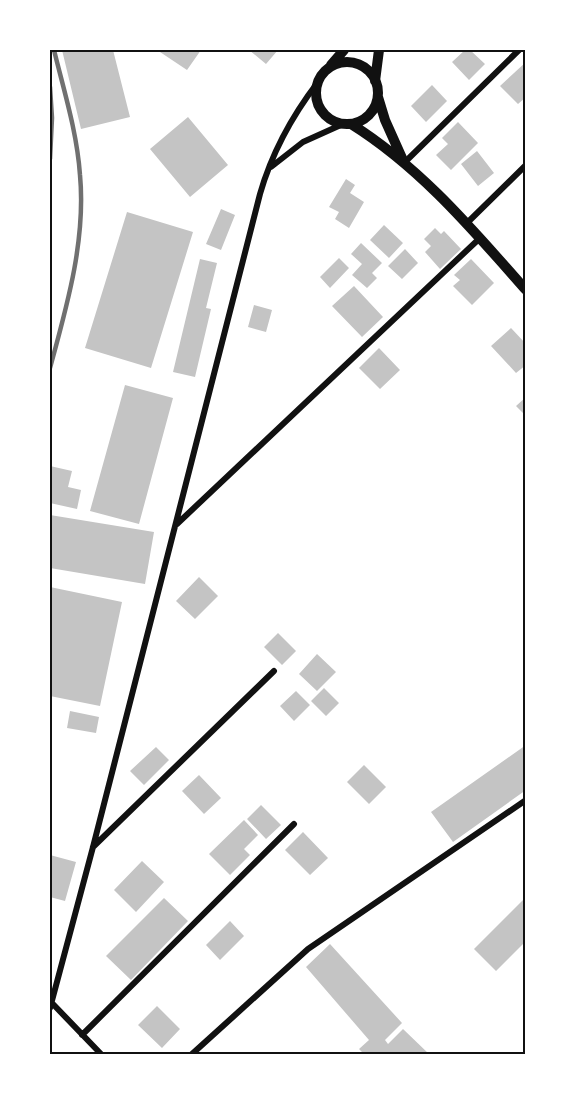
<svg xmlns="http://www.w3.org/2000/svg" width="575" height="1104" viewBox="0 0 575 1104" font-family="Roboto,sans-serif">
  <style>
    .building { fill: #c4c4c4 }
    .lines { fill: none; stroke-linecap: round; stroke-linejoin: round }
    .minor { stroke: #111; stroke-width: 6 }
    .secondary { stroke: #111; stroke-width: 10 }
    .rail { stroke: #707070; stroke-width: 4.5 }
    .neatline { fill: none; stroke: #111; stroke-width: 2 }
  </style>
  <rect width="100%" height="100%" fill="#fff"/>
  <path class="building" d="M62,50H113L130,117L81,129Z
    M157,50H201L187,70Z
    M249,50H278L266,64Z
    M465,50H470L485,64L469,80L452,62Z
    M526,62V97L518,104L500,86Z
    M432,85L447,101L426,122L411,106Z
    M188,117L228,165L190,197L150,149Z
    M458,122L478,143L451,170L436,155L448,144L442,138Z
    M477,151L494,173L478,186L461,164Z
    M346,179L355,185L350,193L364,202L349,228L335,219L339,212L329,207Z
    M221,209L235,215L221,250L206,244Z
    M127,212L193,232L151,368L85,348Z
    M384,225L403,243L389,258L370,240Z
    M435,228L441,234L444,231L461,249L440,269L425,252L431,246L424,239Z
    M361,243L382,263L372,273L377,278L367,288L352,275L362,264L351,254Z
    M405,249L418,263L402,279L388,266Z
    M339,258L349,268L330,288L320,277Z
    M200,259L217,263L206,308L211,309L195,377L173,372Z
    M471,259L494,283L472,305L453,286L460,280L454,275Z
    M354,286L383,317L362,337L332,306Z
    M254,305L272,310L266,332L248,327Z
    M511,328L526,344V365L516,373L491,346Z
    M379,348L400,370L380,389L359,368Z
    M125,385L173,398L139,524L90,511Z
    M526,397V416L516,406Z
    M50,466L72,471L68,487L81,490L77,509L50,503Z
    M50,515L154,532L145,584L50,568Z
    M199,577L218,596L195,619L176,601Z
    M50,587L122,602L100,706L50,696Z
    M278,633L296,651L282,665L264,647Z
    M317,654L336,672L317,691L299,674Z
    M324,688L339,703L326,716L311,701Z
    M296,691L310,705L294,721L280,706Z
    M70,711L99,717L96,733L67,728Z
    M526,745V790L453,842L431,812Z
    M156,747L169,760L144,785L130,771Z
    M364,765L386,787L369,804L347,782Z
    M199,775L221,798L204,814L182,791Z
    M261,805L281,825L266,839L247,819Z
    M244,820L258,835L244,849L250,855L230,875L209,854Z
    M303,832L328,858L310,875L285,850Z
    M50,855L76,862L65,901L50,897Z
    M142,861L164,882L136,912L114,890Z
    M526,897V941L496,971L474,949Z
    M164,898L188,921L131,980L106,956Z
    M230,921L244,936L220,960L206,945Z
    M330,944L402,1023L385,1040L388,1044L403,1029L429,1054H364L359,1049L369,1040L306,967Z
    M157,1006L180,1029L162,1048L138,1025Z"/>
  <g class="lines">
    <path class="minor" d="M404,163L519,50
      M271,167L303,142L343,124
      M467,223L526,165
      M177,524L480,238
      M93,847L274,671
      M51,1002L101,1054
      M50,1008L93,847L260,194C272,152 292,116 318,82
      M82,1035L294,824
      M192,1054L308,949L526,800"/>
    <path class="secondary" d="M316 93a31 31 0 1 1 62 0a31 31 0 1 1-62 0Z
      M331,65L344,50
      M375,81L379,50
      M378,97L385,120L402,158
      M351,124C420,167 473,230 526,290"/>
    <path class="rail" d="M50,87L52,118L50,159
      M50,368C67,306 86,240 80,175C77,132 64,91 54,50"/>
  </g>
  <rect width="575" height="1104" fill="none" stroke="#ffffff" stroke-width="102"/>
  <rect x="51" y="51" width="473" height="1002" class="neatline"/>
</svg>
